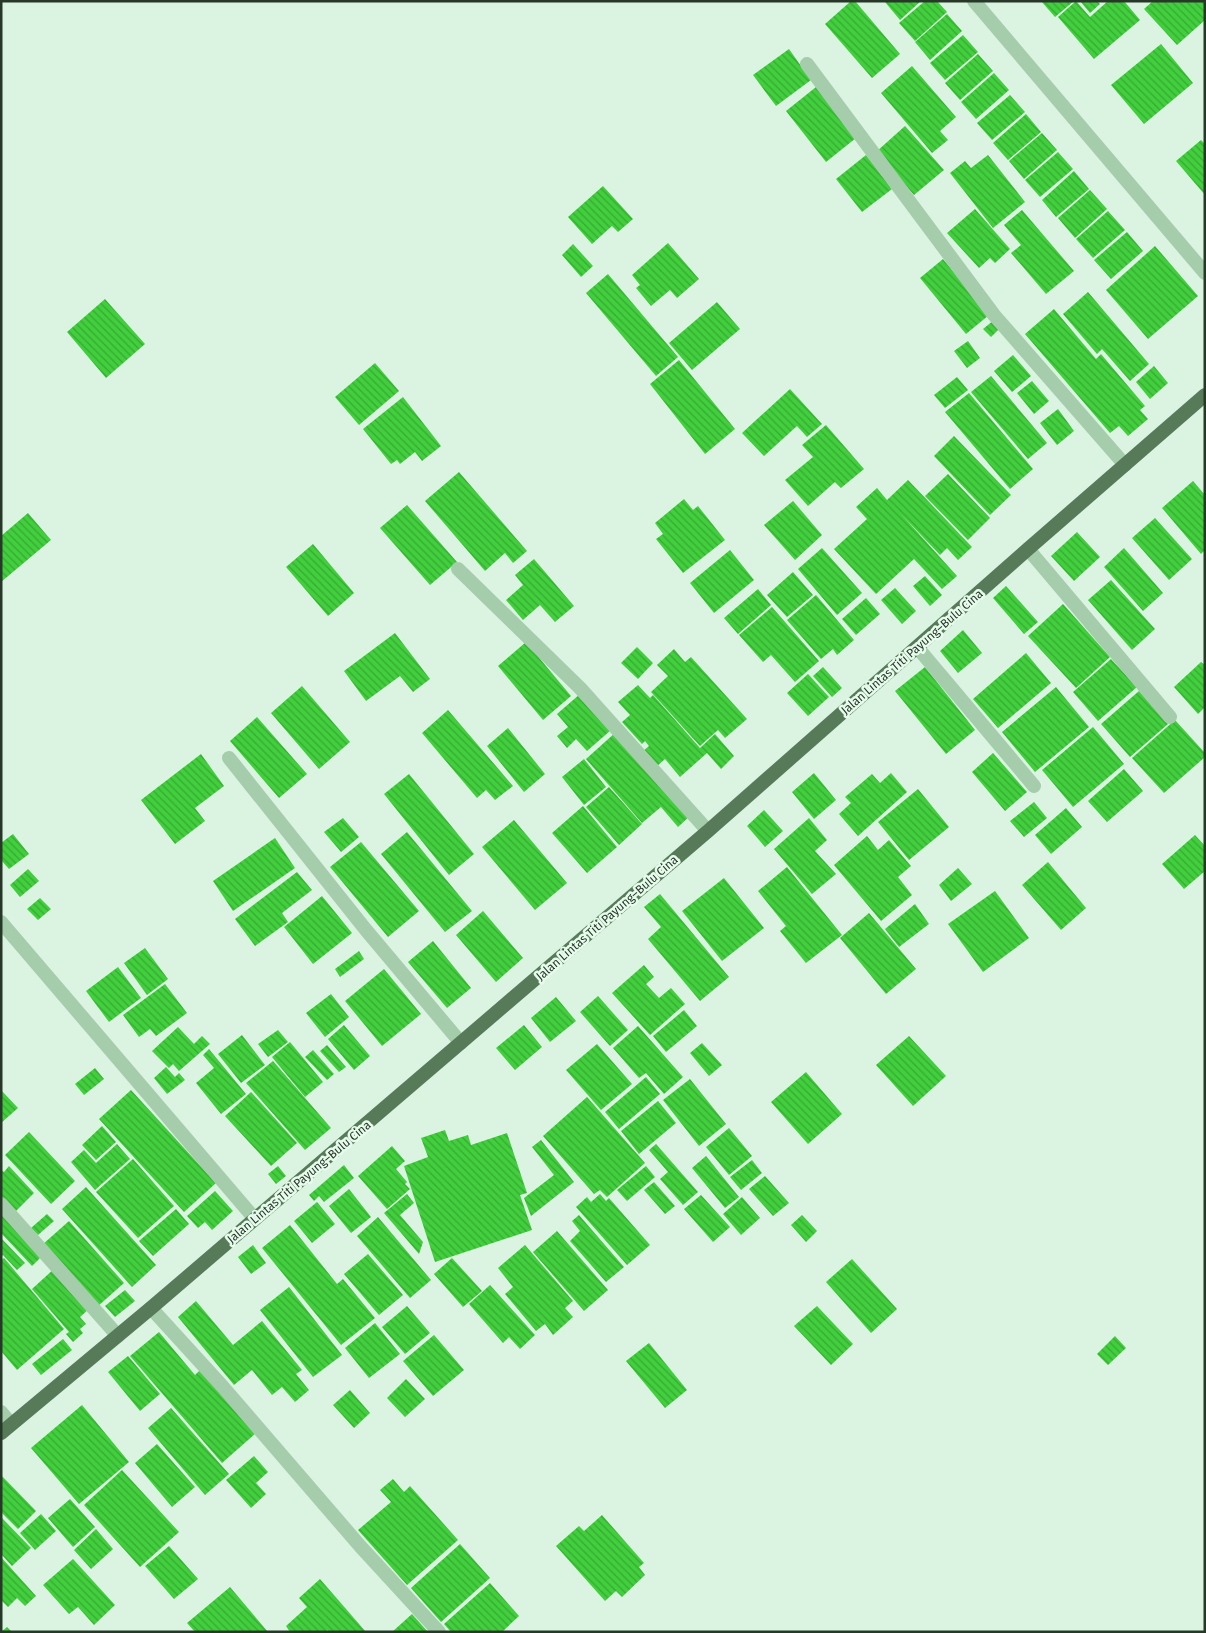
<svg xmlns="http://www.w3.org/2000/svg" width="1206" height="1633" viewBox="0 0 1206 1633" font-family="'Fira Sans',sans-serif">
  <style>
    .building { fill: url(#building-back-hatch) }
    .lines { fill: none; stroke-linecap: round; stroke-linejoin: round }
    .minor { stroke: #a5cdac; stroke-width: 14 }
    .primary { stroke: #577b59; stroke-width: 14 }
    .labels { text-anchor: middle; stroke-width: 5; stroke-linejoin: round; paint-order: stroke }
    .street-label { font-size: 12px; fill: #273828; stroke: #e7fbec }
  </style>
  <defs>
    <pattern id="building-back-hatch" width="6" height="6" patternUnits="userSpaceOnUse" patternTransform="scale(1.25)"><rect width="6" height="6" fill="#42cf3d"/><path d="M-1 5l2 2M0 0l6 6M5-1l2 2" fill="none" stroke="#37a933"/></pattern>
  </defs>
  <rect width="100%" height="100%" fill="#daf4e1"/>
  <path class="building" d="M851,1H855L900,54L872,78L825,24Z
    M886,1H921L900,20L885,2Z
    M925,1H937L947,12L915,41L899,23Z
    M1041,1H1074L1055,17Z
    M1076,1L1090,17L1108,1H1124L1140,20L1094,59L1058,17Z
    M1080,1H1097L1100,4L1090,13Z
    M1153,1H1205V20L1177,45L1144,9Z
    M947,14L962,31L930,60L915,42Z
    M963,35L978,52L945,80L930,63Z
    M1161,44L1193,83L1144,124L1111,85Z
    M789,49L811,80L776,106L753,75Z
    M978,54L993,71L960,100L945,83Z
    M912,66L956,117L940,131L948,140L932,153L881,93Z
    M994,73L1009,90L976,119L961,102Z
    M816,87L856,138L826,162L786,111Z
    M1010,95L1025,112L992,140L977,123Z
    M1026,114L1041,132L1008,160L993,143Z
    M905,126L944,170L914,195L876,152Z
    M1042,133L1057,150L1024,179L1009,161Z
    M1201,140L1205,144V195L1176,161Z
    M1058,152L1073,169L1040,197L1025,180Z
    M866,155L892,189L862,212L836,179Z
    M988,155L1025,202L993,228L950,173L965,161L971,168Z
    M1074,171L1089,189L1056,217L1042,200Z
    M603,186L633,219L618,232L612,226L592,244L568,217Z
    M1090,190L1107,209L1075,238L1058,218Z
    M975,209L1010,249L995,263L990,258L979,268L947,233Z
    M1022,210L1074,271L1046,294L1011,253L1021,245L1004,225Z
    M1108,211L1125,230L1093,258L1076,239Z
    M1127,232L1143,251L1111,279L1094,260Z
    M668,243L699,279L677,298L670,290L651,306L636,288L640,285L632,275Z
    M573,244L593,266L581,277L562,255Z
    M1155,246L1198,296L1148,339L1106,290Z
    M943,259L989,315L966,334L920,278Z
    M608,274L678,357L656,376L586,293Z
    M1088,292L1149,364L1130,381L1102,349L1097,354L1063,314Z
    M105,299L145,344L106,378L67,332Z
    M717,302L740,329L692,370L669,343Z
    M1054,309L1096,359L1101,354L1145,406L1140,410L1148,419L1128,436L1119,426L1110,433L1025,334Z
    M994,320L1001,327L991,337L983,329Z
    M968,341L980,358L967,368L954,351Z
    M1013,355L1031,376L1012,392L994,371Z
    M679,360L735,429L705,454L650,384Z
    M375,363L399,391L359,425L335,397Z
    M1154,366L1168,383L1150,399L1136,382Z
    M991,376L1047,443L1028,459L971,392Z
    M957,377L968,390L945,408L934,395Z
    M1032,381L1049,401L1034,414L1017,393Z
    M790,389L822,424L807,437L797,426L764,456L742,433Z
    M969,393L1033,469L1010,489L945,412Z
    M403,397L441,446L422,461L415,452L400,464L397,460L391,464L363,429Z
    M1058,409L1074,431L1057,445L1040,423Z
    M826,425L864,469L841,488L835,482L808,506L785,480L813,457L802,445Z
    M954,436L1011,495L990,515L934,456Z
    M459,472L527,551L513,563L505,553L485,571L425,501Z
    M948,474L990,518L968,540L925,496Z
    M908,480L972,547L958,560L947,548L940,555L901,514L957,576L942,589L914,559L876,594L834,549L867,519L856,507L877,488L887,500Z
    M1193,481L1205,495V550L1201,554L1162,508Z
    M684,499L693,510L698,506L725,540L683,573L656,539L663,534L655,523Z
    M793,501L822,535L795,560L764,525Z
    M407,505L457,562L430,585L380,528Z
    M28,513L51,540L1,582V536Z
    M1155,518L1192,559L1169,580L1132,538Z
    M1077,532L1100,557L1074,581L1051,556Z
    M313,544L354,593L328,616L286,567Z
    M822,548L862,593L837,615L798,569Z
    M1124,548L1163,593L1143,611L1104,567Z
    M730,550L754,580L714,613L690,583Z
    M534,559L574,606L555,622L540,605L523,620L506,600L523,585L515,575Z
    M793,572L813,595L787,617L767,595Z
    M925,576L942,595L930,606L913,586Z
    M1111,580L1155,629L1132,650L1088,600Z
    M1006,586L1038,622L1024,634L993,598Z
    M895,588L916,611L902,624L881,600Z
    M758,589L771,605L738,634L724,618Z
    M816,595L854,640L837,655L833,649L821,659L787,620Z
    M866,598L880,614L856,635L842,619Z
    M1063,604L1110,657L1076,688L1028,636Z
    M772,607L819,661L795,682L771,655L763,662L739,635Z
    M963,630L982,653L958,673L940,651Z
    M395,633L430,679L413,692L400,676L366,701L344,671Z
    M526,642L571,696L543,720L498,666Z
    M637,647L653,663L638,679L621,663Z
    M674,649L685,662L691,657L747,719L725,738L718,730L700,746L651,692L668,676L657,665Z
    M1026,653L1051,683L998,728L973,699Z
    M1111,659L1137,687L1098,721L1073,692Z
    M1201,662L1205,665V707L1198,714L1174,687Z
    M823,667L842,688L832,697L813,676Z
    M925,667L975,730L946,754L895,691Z
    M808,674L829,697L808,716L787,693Z
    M638,685L650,698L653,695L700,748L715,734L734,756L721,769L707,753L680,777L665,759L656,767L642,752L649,746L645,741L642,744L622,722L630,715L618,702Z
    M302,686L350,742L319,769L271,713Z
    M1056,687L1089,727L1035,772L1002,732Z
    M1139,691L1168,724L1130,757L1101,724Z
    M580,694L611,730L587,751L576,739L567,748L557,736L568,727L557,714Z
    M448,710L513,786L495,800L486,790L477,798L422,733Z
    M257,717L307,774L279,798L230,741Z
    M1175,720L1205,753V757L1164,793L1132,758Z
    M1093,727L1124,764L1073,807L1042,770Z
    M508,728L545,774L524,792L487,746Z
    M616,732L690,816L678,827L661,807L642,823L586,759Z
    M993,753L1027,792L1005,811L972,772Z
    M201,754L224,786L195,808L205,821L175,844L141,800Z
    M584,759L606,787L584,805L562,777Z
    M1124,769L1143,791L1107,822L1088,801Z
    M814,773L836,800L814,819L792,792Z
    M891,773L907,792L858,836L839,814L851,803L845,797L872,774L880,783Z
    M409,774L474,854L449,875L384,794Z
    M609,787L642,824L619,845L586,807Z
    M918,789L949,827L909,860L878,822Z
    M1034,802L1047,818L1024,837L1010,821Z
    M583,806L617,847L587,873L552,833Z
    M1066,808L1082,827L1051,854L1035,835Z
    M764,810L783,831L765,847L747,826Z
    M343,818L359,837L341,852L324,832Z
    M809,818L827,840L815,851L836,874L812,894L774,849Z
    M514,820L567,883L535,910L482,847Z
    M407,832L472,911L445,932L381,854Z
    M13,834L29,854L9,869L1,860V843Z
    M1195,835L1205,846V871L1184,889L1162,864Z
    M867,836L878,850L889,840L911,866L898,877L912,895L881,921L834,865Z
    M275,838L295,868L233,911L213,881Z
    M361,842L419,911L388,937L330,867Z
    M1048,862L1086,908L1061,930L1022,885Z
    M787,867L842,935L806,963L780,931L786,926L758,891Z
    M958,868L972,884L951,901L939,885Z
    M28,869L39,881L20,897L10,885Z
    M297,872L312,890L282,913L288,922L255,946L235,919Z
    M724,878L764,928L722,961L682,911Z
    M995,891L1029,938L983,972L948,924Z
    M660,894L729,977L700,1001L648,939L661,927L644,907Z
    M322,896L352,933L313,964L284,927Z
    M40,898L51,909L38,920L27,909Z
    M915,904L929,924L899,947L885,929Z
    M483,911L523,958L496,982L456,935Z
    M869,913L916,969L886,994L840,938Z
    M433,941L471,988L447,1008L408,962Z
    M145,948L168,979L147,995L124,963Z
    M359,951L364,959L340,977L335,969Z
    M644,965L654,977L646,984L659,998L671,988L685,1004L650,1035L612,993Z
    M118,967L141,998L109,1022L86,991Z
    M384,969L421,1014L382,1046L345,1001Z
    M165,984L187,1013L156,1036L150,1029L139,1037L123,1015Z
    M331,994L349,1017L325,1037L306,1013Z
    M598,996L628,1030L610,1046L580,1012Z
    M556,997L576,1021L550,1042L531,1018Z
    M684,1010L697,1026L666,1052L653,1036Z
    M344,1025L370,1056L354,1070L328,1039Z
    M524,1025L542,1047L515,1070L496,1048Z
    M638,1026L683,1077L664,1094L646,1073L639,1078L613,1048Z
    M178,1027L194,1044L202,1036L210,1044L179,1071L173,1064L169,1068L152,1051Z
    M278,1030L288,1042L268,1057L258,1044Z
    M242,1035L265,1065L241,1083L218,1054Z
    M909,1036L946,1076L913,1106L876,1065Z
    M290,1042L323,1082L305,1097L272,1057Z
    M702,1043L722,1065L709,1076L690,1053Z
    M597,1044L632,1084L601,1110L566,1070Z
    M327,1045L346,1067L339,1072L320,1051Z
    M209,1049L246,1094L221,1114L196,1083L214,1068L203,1055Z
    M313,1050L334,1074L327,1080L305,1057Z
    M273,1061L331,1128L305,1150L246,1083Z
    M166,1067L175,1077L179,1073L185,1080L167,1094L154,1078Z
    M95,1068L104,1079L84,1095L75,1084Z
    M806,1072L842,1114L808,1144L771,1102Z
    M646,1077L660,1094L619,1129L605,1112Z
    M690,1079L726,1124L699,1146L663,1100Z
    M1,1090L18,1108L1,1123Z
    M131,1090L216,1183L184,1212L99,1119Z
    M251,1092L297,1143L271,1166L225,1116Z
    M587,1097L645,1163L607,1197L600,1190L594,1194L543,1136Z
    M658,1101L676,1123L639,1154L621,1131Z
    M102,1126L116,1142L96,1160L82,1145Z
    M729,1128L752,1156L729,1175L706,1147Z
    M445,1130L449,1141L468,1135L471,1145L507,1133L527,1193L520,1195L532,1230L435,1262L404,1166L428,1157L421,1138Z
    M29,1132L75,1181L51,1204L5,1155Z
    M541,1140L574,1182L531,1216L524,1198L554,1175L532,1147Z
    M117,1144L130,1159L95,1190L71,1162L84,1150L96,1163Z
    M656,1144L698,1192L683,1205L660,1179L668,1172L649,1150Z
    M392,1146L405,1161L396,1169L407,1182L405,1184L410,1189L387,1209L358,1176Z
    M706,1156L739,1197L725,1208L692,1168Z
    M133,1159L174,1206L138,1238L96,1192Z
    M752,1160L762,1173L741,1190L730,1177Z
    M344,1165L354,1178L324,1202L319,1196L314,1201L309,1195Z
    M9,1166L34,1193L15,1212L1,1198V1170L4,1172Z
    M278,1166L286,1176L276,1184L268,1174Z
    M646,1166L655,1177L627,1201L617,1190Z
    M765,1176L789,1203L773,1216L749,1189Z
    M654,1182L675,1206L665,1214L644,1190Z
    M86,1187L156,1265L132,1287L62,1209Z
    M349,1189L371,1217L351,1233L329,1206Z
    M215,1191L233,1211L212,1230L205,1222L198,1228L187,1216Z
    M407,1194L414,1203L400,1215L423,1242L419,1254L384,1213Z
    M600,1194L606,1201L609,1198L650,1245L627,1265L576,1207L587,1197L591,1202Z
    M701,1195L730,1227L713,1242L684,1209Z
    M742,1197L760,1218L741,1235L723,1214Z
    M317,1202L335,1224L312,1243L294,1221Z
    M1,1209L43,1255L32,1266L1,1233Z
    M176,1209L189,1224L153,1256L139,1241Z
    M47,1214L54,1221L38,1235L31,1228Z
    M579,1215L624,1267L606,1282L570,1241L580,1231L572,1221Z
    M802,1215L817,1231L806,1242L791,1225Z
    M378,1217L431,1280L410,1298L357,1236Z
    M69,1221L124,1283L97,1307L42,1245Z
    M290,1225L337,1284L343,1279L375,1318L341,1345L262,1248Z
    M557,1231L608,1290L584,1311L533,1252Z
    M1,1238L25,1263L17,1270L3,1255L1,1256Z
    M253,1245L266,1263L251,1274L238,1257Z
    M525,1245L573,1301L565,1308L573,1317L553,1335L545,1324L536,1331L505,1294L513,1287L498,1268Z
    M368,1254L403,1295L379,1315L344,1274Z
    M4,1258L64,1329L17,1370L1,1351V1260Z
    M452,1258L482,1291L463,1307L434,1274Z
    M852,1259L897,1309L871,1333L826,1282Z
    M55,1268L90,1308L80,1317L86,1324L80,1329L83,1333L73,1342L66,1334L69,1332L32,1289Z
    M490,1285L535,1335L520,1349L509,1337L503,1343L469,1304Z
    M289,1287L342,1355L313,1377L260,1310Z
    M125,1290L135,1301L115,1317L105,1306Z
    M196,1301L233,1345L262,1321L302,1370L296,1374L309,1390L295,1402L282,1387L272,1395L252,1370L234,1385L178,1317Z
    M407,1306L430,1333L405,1354L382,1327Z
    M817,1306L853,1344L831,1365L794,1326Z
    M375,1323L400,1354L369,1378L345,1348Z
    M159,1332L195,1375L202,1368L257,1432L222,1463L130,1356Z
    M434,1335L464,1370L433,1396L403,1361Z
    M1115,1336L1126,1348L1108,1365L1097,1354Z
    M63,1339L72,1350L41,1375L32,1364Z
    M649,1343L687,1390L665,1408L626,1361Z
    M128,1356L160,1394L140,1411L108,1372Z
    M406,1379L425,1399L405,1417L387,1398Z
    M350,1390L370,1413L354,1428L333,1405Z
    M82,1405L129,1462L79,1504L31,1448Z
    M171,1408L229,1474L205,1495L148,1428Z
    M157,1444L195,1487L172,1507L135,1463Z
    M254,1456L268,1472L256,1483L266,1494L251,1508L226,1480Z
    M122,1470L179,1532L140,1567L84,1505Z
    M1,1475L36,1511L18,1529L1,1512Z
    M393,1479L404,1492L410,1486L458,1540L407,1585L358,1530L391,1502L380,1490Z
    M70,1499L95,1527L73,1547L48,1518Z
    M41,1514L56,1531L35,1550L20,1533Z
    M602,1515L644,1563L639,1567L645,1575L622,1597L616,1591L605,1601L556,1546L579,1526L584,1531Z
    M1,1517L31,1548L12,1566L1,1554Z
    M96,1529L113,1549L91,1569L74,1550Z
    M460,1544L490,1578L441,1622L411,1588Z
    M169,1546L198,1579L174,1599L145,1566Z
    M1,1557L36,1596L25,1606L17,1598L8,1607L1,1600Z
    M73,1559L115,1605L94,1625L78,1607L69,1614L43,1585Z
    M320,1579L366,1632H329L327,1630L326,1632H290L286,1626L307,1607L299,1598Z
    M490,1583L519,1616L502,1632H451L444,1624Z
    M230,1587L268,1632H195L187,1623Z
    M412,1614L428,1632H392Z
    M7,1627L12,1632H1Z"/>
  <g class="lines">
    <path class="minor" d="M974,1L1205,273
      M807,64L994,315L1125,465
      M1028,549L1170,717
      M458,569L580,688L708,831
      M917,647L1034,786
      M229,758L366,930L461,1043
      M1,922L255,1219
      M1,1204L118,1336
      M151,1308L223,1387L360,1546L439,1632
      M1,1412L11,1424"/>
    <path class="primary" d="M1,1433L151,1308L708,831L1028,549L1205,395"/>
  </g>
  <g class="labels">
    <g class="street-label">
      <text transform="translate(912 652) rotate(-41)" y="4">Jalan Lintas Titi Payung–Bulu Cina</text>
      <text transform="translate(607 918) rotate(-41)" y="4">Jalan Lintas Titi Payung–Bulu Cina</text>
      <text transform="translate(299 1182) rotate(-40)" y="4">Jalan Lintas Titi Payung–Bulu Cina</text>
    </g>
  </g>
  <rect width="1206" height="1633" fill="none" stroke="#273828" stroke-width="5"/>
</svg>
